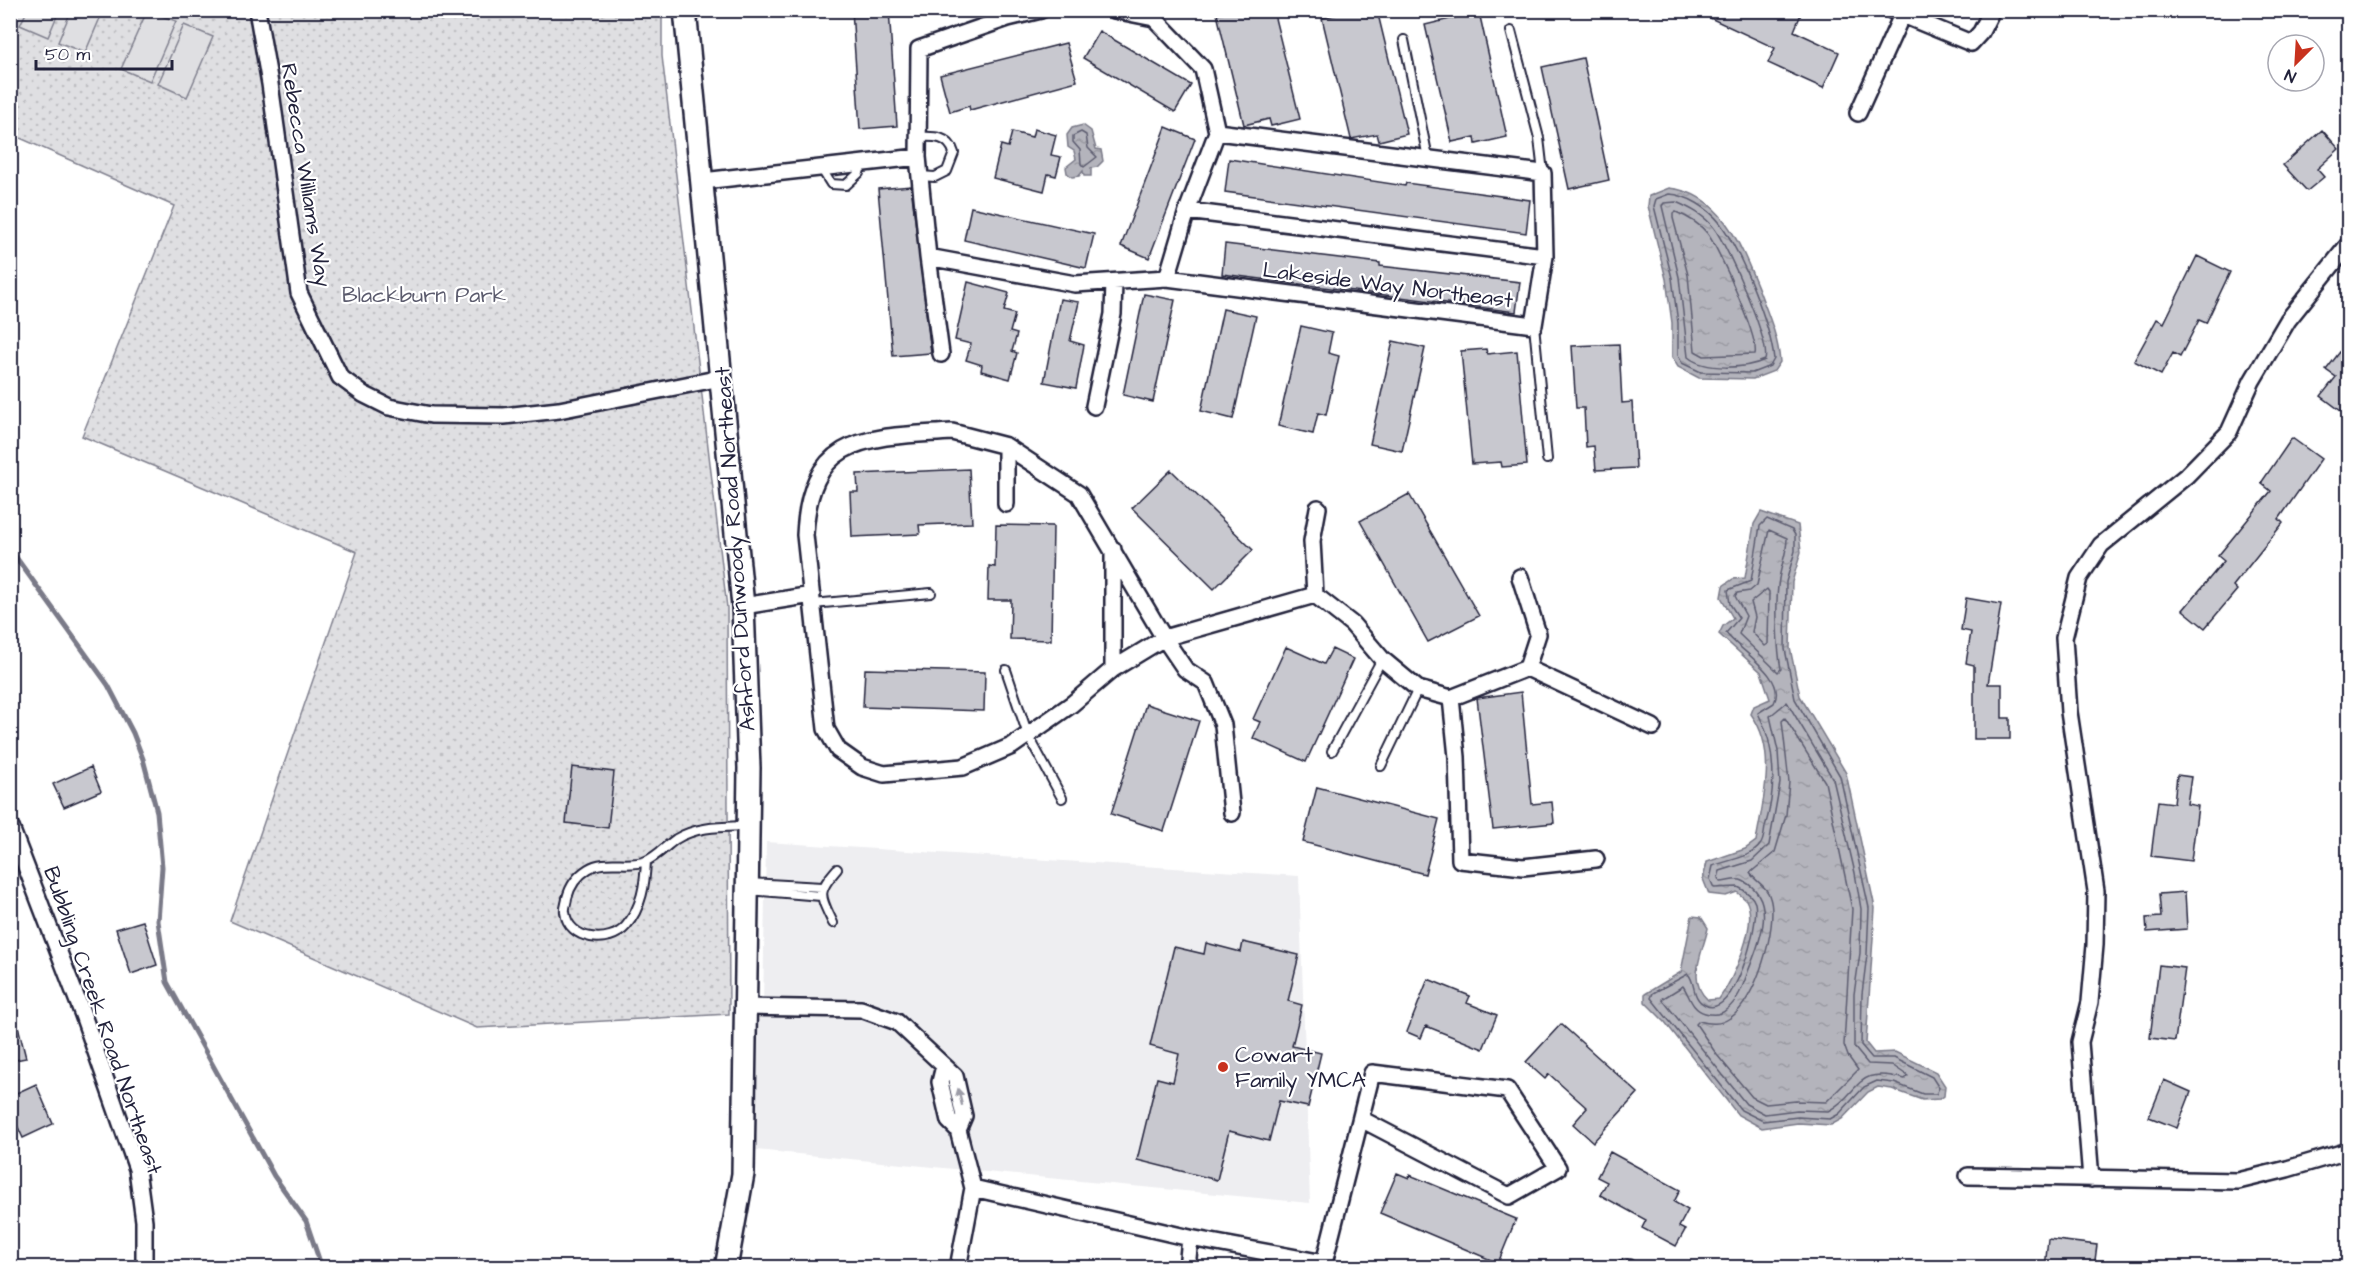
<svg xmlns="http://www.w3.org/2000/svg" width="2359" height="1278" viewBox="0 0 2359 1278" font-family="'Architects Daughter',sans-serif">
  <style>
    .built { fill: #eeeef1 }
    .park { fill: url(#park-dots); stroke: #80808e; stroke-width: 1.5 }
    .pitch { fill: #dfdfe2; stroke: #80808e; stroke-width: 1.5 }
    .water { fill: url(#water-ripples); stroke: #7a7a88; stroke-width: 1.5 }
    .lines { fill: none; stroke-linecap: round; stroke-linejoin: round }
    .shore { stroke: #5c5c6f; stroke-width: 1.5 }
    .stream { stroke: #7a7a88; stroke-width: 5 }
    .building { fill: #c8c8cf; stroke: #22223b; stroke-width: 1.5 }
    .lane-casing { stroke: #22223b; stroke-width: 12 }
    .street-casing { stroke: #22223b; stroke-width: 20 }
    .secondary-casing { stroke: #22223b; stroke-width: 26 }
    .lane { stroke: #fff; stroke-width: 8 }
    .street { stroke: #fff; stroke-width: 15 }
    .secondary { stroke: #fff; stroke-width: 21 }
    .oneway { fill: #9c9ca7 }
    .poi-dot { fill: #c8321e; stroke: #fff; stroke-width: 2 }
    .labels { text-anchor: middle; stroke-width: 4.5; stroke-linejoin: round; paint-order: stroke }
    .street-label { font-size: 22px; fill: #22223b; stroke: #fff }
    .park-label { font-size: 22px; fill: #5b5b6d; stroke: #fff }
    .poi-label { font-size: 22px; fill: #22223b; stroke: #fff; text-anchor: start }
  </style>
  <defs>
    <pattern id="park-dots" width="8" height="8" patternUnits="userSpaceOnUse" patternTransform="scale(1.5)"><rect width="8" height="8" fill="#dfdfe2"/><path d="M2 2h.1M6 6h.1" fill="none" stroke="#bfbfc3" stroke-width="1.8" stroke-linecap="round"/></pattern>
    <pattern id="water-ripples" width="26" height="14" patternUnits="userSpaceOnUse" patternTransform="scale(1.5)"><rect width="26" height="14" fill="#b4b4bc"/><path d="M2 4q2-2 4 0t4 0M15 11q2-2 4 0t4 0" fill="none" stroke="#9a9aa2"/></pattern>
  </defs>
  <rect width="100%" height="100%" fill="#fff"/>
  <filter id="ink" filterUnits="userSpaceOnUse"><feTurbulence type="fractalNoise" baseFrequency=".0167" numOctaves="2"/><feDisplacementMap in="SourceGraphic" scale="12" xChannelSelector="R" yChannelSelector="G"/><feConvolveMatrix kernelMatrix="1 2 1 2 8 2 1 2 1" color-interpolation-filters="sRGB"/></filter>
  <g filter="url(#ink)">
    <path class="built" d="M766,842L1299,876L1310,1203L756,1150L755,1028L763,1008Z"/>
    <path class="park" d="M11,11H662V56L727,608L729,1014L477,1028L230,921L357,552L82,436L174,206L11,134Z"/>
    <path class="pitch" d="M27,11H59L48,37L20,25Z
      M71,11H103L85,53L58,42Z
      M147,11L176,21L150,81L121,69Z
      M184,25L213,37L187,97L158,84Z"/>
    <path class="water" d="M1083,125L1091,131L1096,149L1101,150L1103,161L1097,167L1091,168V176H1084L1083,171L1079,176L1072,177L1067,173L1066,167L1076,159L1074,151L1068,147L1067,135L1072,128Z
      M1669,188C1722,193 1742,248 1759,290C1768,314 1778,336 1780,362L1774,371L1753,379L1699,378L1678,367L1672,357V323L1666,279L1648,206L1649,196Z
      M1761,512L1798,525L1801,552L1792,582L1790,648L1800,696L1846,773L1875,908L1866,1043L1874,1053L1895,1052L1936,1072L1945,1086L1944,1096L1940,1099L1922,1100L1892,1089L1878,1087L1868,1092L1842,1119L1831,1125L1798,1123L1762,1128L1738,1115L1665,1022L1645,1002V994L1681,972L1692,916L1701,917L1708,928C1703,952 1686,981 1708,1000L1719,999C1733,980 1759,923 1746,900L1737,892L1726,896L1709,894L1703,879L1707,862L1745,849L1756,841C1763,800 1778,751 1751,714L1754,706L1770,699L1761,672L1719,634L1723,626L1733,618L1721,597L1723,586L1733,579L1745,578L1754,524Z"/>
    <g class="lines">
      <path class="shore" d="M1081,132L1086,135L1088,148L1097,157L1084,167L1081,164L1080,150L1073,142V136Z
        M1669,194C1688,195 1708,208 1720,223C1741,252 1770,323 1774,359L1770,366L1752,373L1701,372L1682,363L1678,355V323L1672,278L1654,206L1656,199Z
        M1676,202C1690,208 1704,215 1714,228C1727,245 1771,343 1765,360C1745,369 1705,371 1688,357L1679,277L1662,206L1664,203Z
        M1676,212C1688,217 1699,223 1707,233C1719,248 1759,339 1755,354L1704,356L1695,351L1688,275L1673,218V213Z
        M1767,519L1792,530L1795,535V551L1786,582L1785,649L1795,699L1840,776L1869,908L1867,954L1862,994L1861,1045L1872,1058H1894L1932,1077L1939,1088L1936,1094H1923L1894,1083L1877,1081L1864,1087L1839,1114L1830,1119L1798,1117L1763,1121L1741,1110L1651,998L1653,993L1688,974C1696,982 1691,998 1705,1005C1734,1021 1760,924 1755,903C1753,896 1744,890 1738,887L1714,888L1710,879L1713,866C1727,860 1751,858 1760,845C1764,841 1764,832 1765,827C1776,790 1777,748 1758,713L1774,703C1788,677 1738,650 1726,633L1739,618L1730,604L1728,590L1751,581L1760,526Z
        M1769,530L1787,538C1787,553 1781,565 1779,579C1775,602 1777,647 1781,669L1778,672L1739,634L1746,616L1735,596L1737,593L1750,591L1757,585Z
        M1767,589L1769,592L1768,644L1765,646L1752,632L1755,617L1751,602Z
        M1787,702L1833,779L1855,873L1861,909L1860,953L1854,994V1047L1868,1064L1892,1065L1908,1076L1905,1079C1853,1064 1862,1093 1828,1111L1797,1110L1765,1114L1746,1104L1662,999L1683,986C1690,996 1691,1009 1705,1013C1712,1015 1721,1015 1727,1009C1739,1000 1744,982 1749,969C1760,942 1778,898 1743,881C1736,877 1728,882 1720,882L1718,878L1720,871L1752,861L1769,845L1780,783L1778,751L1770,716Z
        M1785,718L1825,782L1852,909L1844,1045L1848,1056L1858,1070L1826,1102L1796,1101L1766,1104L1752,1097L1717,1055L1696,1024L1699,1021C1710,1024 1720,1025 1730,1018C1755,1003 1779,925 1770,898C1767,886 1756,882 1750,873L1775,852L1786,815L1789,782L1782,721Z"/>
      <path class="stream" d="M10,549L108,685L133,733L143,759L157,812L162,867L158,921L167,982L274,1176L306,1221L322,1268"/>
    </g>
    <path class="building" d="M852,10H889L897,126L860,129Z
      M1232,10H1246L1247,15L1273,10L1300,119L1271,126L1269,119L1244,125L1217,14Z
      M1354,10H1377L1407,134L1379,141L1377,134L1351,139L1322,18Z
      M1693,10H1793L1801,14L1794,31L1839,52L1823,88L1768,63L1775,48Z
      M1479,12L1507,137L1476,144L1475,137L1452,142L1425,25Z
      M1099,31L1191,85L1175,112L1083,58Z
      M1066,43L1077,81L970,110L969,106L950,112L940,75Z
      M1583,58L1609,180L1569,189L1542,67Z
      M1166,127L1195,139L1149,258L1121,246Z
      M1034,129L1056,135L1051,155L1061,157L1056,176L1048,174L1044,191L993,178L1001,145L1008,147L1012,132L1032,137Z
      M2322,130L2339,149L2317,169L2324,177L2307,191L2283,165Z
      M1229,159L1405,186L1406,183L1530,200L1526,233L1225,192Z
      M911,186L931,353L893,356L878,189Z
      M971,207L1094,234L1086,268L964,240Z
      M1225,244L1380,263V266L1520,282L1516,312L1222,274Z
      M2197,256L2230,272L2206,323L2199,320L2180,357L2173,353L2161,375L2134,361L2157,319L2164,323Z
      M968,282L1009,293L1004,311L1015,314L1010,332L1017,334L1012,351L1017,353L1010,379L981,371L982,365L966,360L971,344L955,340Z
      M1144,294L1175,300L1153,402L1123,395Z
      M1060,299L1079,302L1070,341L1084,345L1076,388L1044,382Z
      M1223,309L1256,316L1233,419L1201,411Z
      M1301,326L1332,333L1328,353L1339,356L1326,415L1318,413L1313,434L1278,426Z
      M2349,340V417L2321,396L2336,377L2326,370Z
      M1393,341L1425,348L1402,451L1370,444Z
      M1619,344L1622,403L1632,402L1636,468L1596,470L1594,446L1586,447L1584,408H1576L1572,346Z
      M1486,349L1487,354L1517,351L1527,465L1502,467L1501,462L1472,464L1461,351Z
      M2292,438L2321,459L2279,519L2283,523L2233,586L2237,590L2205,628L2183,610L2224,561L2218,556L2271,491L2261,483Z
      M969,469L972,523L919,525L920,534L852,537L850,492H858L857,474Z
      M1171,470L1253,550L1214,589L1132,508Z
      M1409,494L1479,616L1428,642L1360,521Z
      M996,525L1053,526L1051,640L1010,639L1011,600H988L989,566L995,567Z
      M1966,598L2001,604L1988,684H2002V718H2010V739H1974V665L1966,663L1971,632L1961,630Z
      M1286,647L1324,664L1332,649L1353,659L1306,762L1253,738L1260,722L1253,719Z
      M865,669L985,672L984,711L863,707Z
      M1521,692L1532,804L1552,802L1554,823L1493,829L1477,698Z
      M1146,704L1199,721L1164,831L1111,814Z
      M91,767L101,791L64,807L53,784Z
      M572,767L614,772L608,828L566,823Z
      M2177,775L2191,777L2187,804L2198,806L2191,861L2151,856L2158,801L2174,803Z
      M1317,787L1439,819L1425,874L1303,842Z
      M2185,892L2187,929L2147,932L2146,918L2161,917L2159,894Z
      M143,921L157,965L131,974L116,929Z
      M1243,942L1299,955L1288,1001L1302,1005L1292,1046L1321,1053L1308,1107L1279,1101L1269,1141L1229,1131L1217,1180L1137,1160L1157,1078L1173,1082L1179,1054L1150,1046L1174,947L1204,954L1206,943L1241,952Z
      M2159,965L2185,968L2175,1041L2150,1038Z
      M1428,979L1470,996L1467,1003L1497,1015L1483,1049L1426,1026L1421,1038L1407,1032Z
      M10,1018H16L26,1058L10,1061Z
      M1561,1024L1638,1093L1593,1142L1573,1124L1587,1108L1549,1074L1545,1079L1526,1062Z
      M2164,1080L2191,1092L2177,1128L2149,1117Z
      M36,1084L53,1124L23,1138L10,1110V1096Z
      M1610,1152L1680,1190L1674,1202L1688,1210L1679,1227L1685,1230L1676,1246L1642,1228L1646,1220L1600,1195L1607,1182L1597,1177Z
      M1397,1173L1409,1178L1410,1175L1516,1219L1498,1263L1380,1213Z
      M2048,1239L2097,1245L2094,1268H2045Z"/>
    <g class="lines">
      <g class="lane-casing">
        <path id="lane" d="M1511,31L1539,138L1543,173
          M1404,40L1428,158
          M919,137C934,136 949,136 954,153L947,171L935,177L920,176
          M821,168L831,184L846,185L859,173L862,163
          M1534,325L1547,459
          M813,604L931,593
          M1006,670L1028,735L1062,798
          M1332,751L1382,659
          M1381,766L1418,689
          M646,861C645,884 642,907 626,926C610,945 568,941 565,912C564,908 567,902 567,898C570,886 577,876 588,869C605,858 629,868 646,861C656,857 667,845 676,839C697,826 723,827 747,826
          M748,883L822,887
          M748,890L821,896
          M833,923C820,895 816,893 837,869"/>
      </g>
      <g class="street-casing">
        <path id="street" d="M257,10L270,84L299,293L340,377L363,394L389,407L431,415L504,416L559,410L721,378
          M1041,10L1008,18L919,49L918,157L928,257L1075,284L1167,278L1534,325L1545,256L1543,173L1217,132L1203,69L1154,18L1114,10
          M1891,10L1971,43L1981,32L1992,10
          M1858,113L1902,15
          M1217,132L1187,211L1545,256
          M703,181L918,157
          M928,257L941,354
          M1167,278L1187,211
          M1094,406L1113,314L1114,282
          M952,432L1006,446L1079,494L1164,638L1113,669L1072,704L1012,746L963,767L884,774L862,767L838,750L826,729L805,535C810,432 869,438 952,432Z
          M1006,504V446
          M1318,508L1312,541L1315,595L1352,624L1382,659L1418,689L1451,698L1527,668L1538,634L1520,577
          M1113,549V669
          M743,606L812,595
          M1527,668L1653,727
          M1451,698L1457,757L1460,860L1523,867L1596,859
          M1232,813L1223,725L1206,683L1185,669L1164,638L1315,595
          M10,825L83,1015L137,1169L144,1221V1268
          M746,1007L861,1009L897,1022L955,1076L964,1116L958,1130
          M944,1066L940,1082L949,1121L958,1130L973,1188L958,1268
          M1968,1176L2238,1181L2287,1169L2348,1151
          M2091,1179L2080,1042L2090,1002L2095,945L2096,891L2069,712L2064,638L2079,578L2101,545L2186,476L2229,432L2252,381L2288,320L2348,245
          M973,1188L1190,1238L1187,1268
          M1190,1238L1324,1263L1323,1268
          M1324,1263L1372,1073L1507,1090L1558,1168L1509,1196L1361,1119
          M1625,1268H1628"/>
      </g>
      <g class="secondary-casing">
        <path id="secondary" d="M685,10L743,606L749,768L743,1174L726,1268"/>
      </g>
      <use href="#lane" class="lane"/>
      <use href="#street" class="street"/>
      <use href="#secondary" class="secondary"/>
    </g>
    <defs><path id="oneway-solid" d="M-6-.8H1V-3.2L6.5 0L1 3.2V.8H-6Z" transform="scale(1.5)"/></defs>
    <use class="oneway" href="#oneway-solid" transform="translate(960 1097) rotate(-104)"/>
  </g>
  <circle class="poi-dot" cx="1223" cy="1067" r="6"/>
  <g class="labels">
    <g class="street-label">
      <text transform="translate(307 175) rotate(81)" y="8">Rebecca Williams Way</text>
      <text transform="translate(1388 284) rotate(7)" y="8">Lakeside Way Northeast</text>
      <text transform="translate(734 549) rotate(-94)" y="8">Ashford Dunwoody Road Northeast</text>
      <text transform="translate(104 1020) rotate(71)" y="8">Bubbling Creek Road Northeast</text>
    </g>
    <g class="park-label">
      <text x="424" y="302">Blackburn Park</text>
    </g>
    <g class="poi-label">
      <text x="1235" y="1062">Cowart<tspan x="1235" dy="25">Family YMCA</tspan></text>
    </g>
  </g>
  <rect width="2359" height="1278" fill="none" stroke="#fff" stroke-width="36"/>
  <rect x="18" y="18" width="2323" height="1242" fill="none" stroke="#22223b" stroke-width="2" filter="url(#ink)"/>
  <g transform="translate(2296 63) rotate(204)"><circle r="28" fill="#ffffff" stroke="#a7a7b1" stroke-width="1.5"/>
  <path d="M0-4.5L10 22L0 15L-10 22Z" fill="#c8321e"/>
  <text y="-9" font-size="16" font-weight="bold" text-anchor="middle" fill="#22223b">N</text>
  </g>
  <path d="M36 60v9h136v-9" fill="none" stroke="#22223b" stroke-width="3"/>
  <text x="45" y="60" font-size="18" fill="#22223b" stroke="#ffffff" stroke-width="4.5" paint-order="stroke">50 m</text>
</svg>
